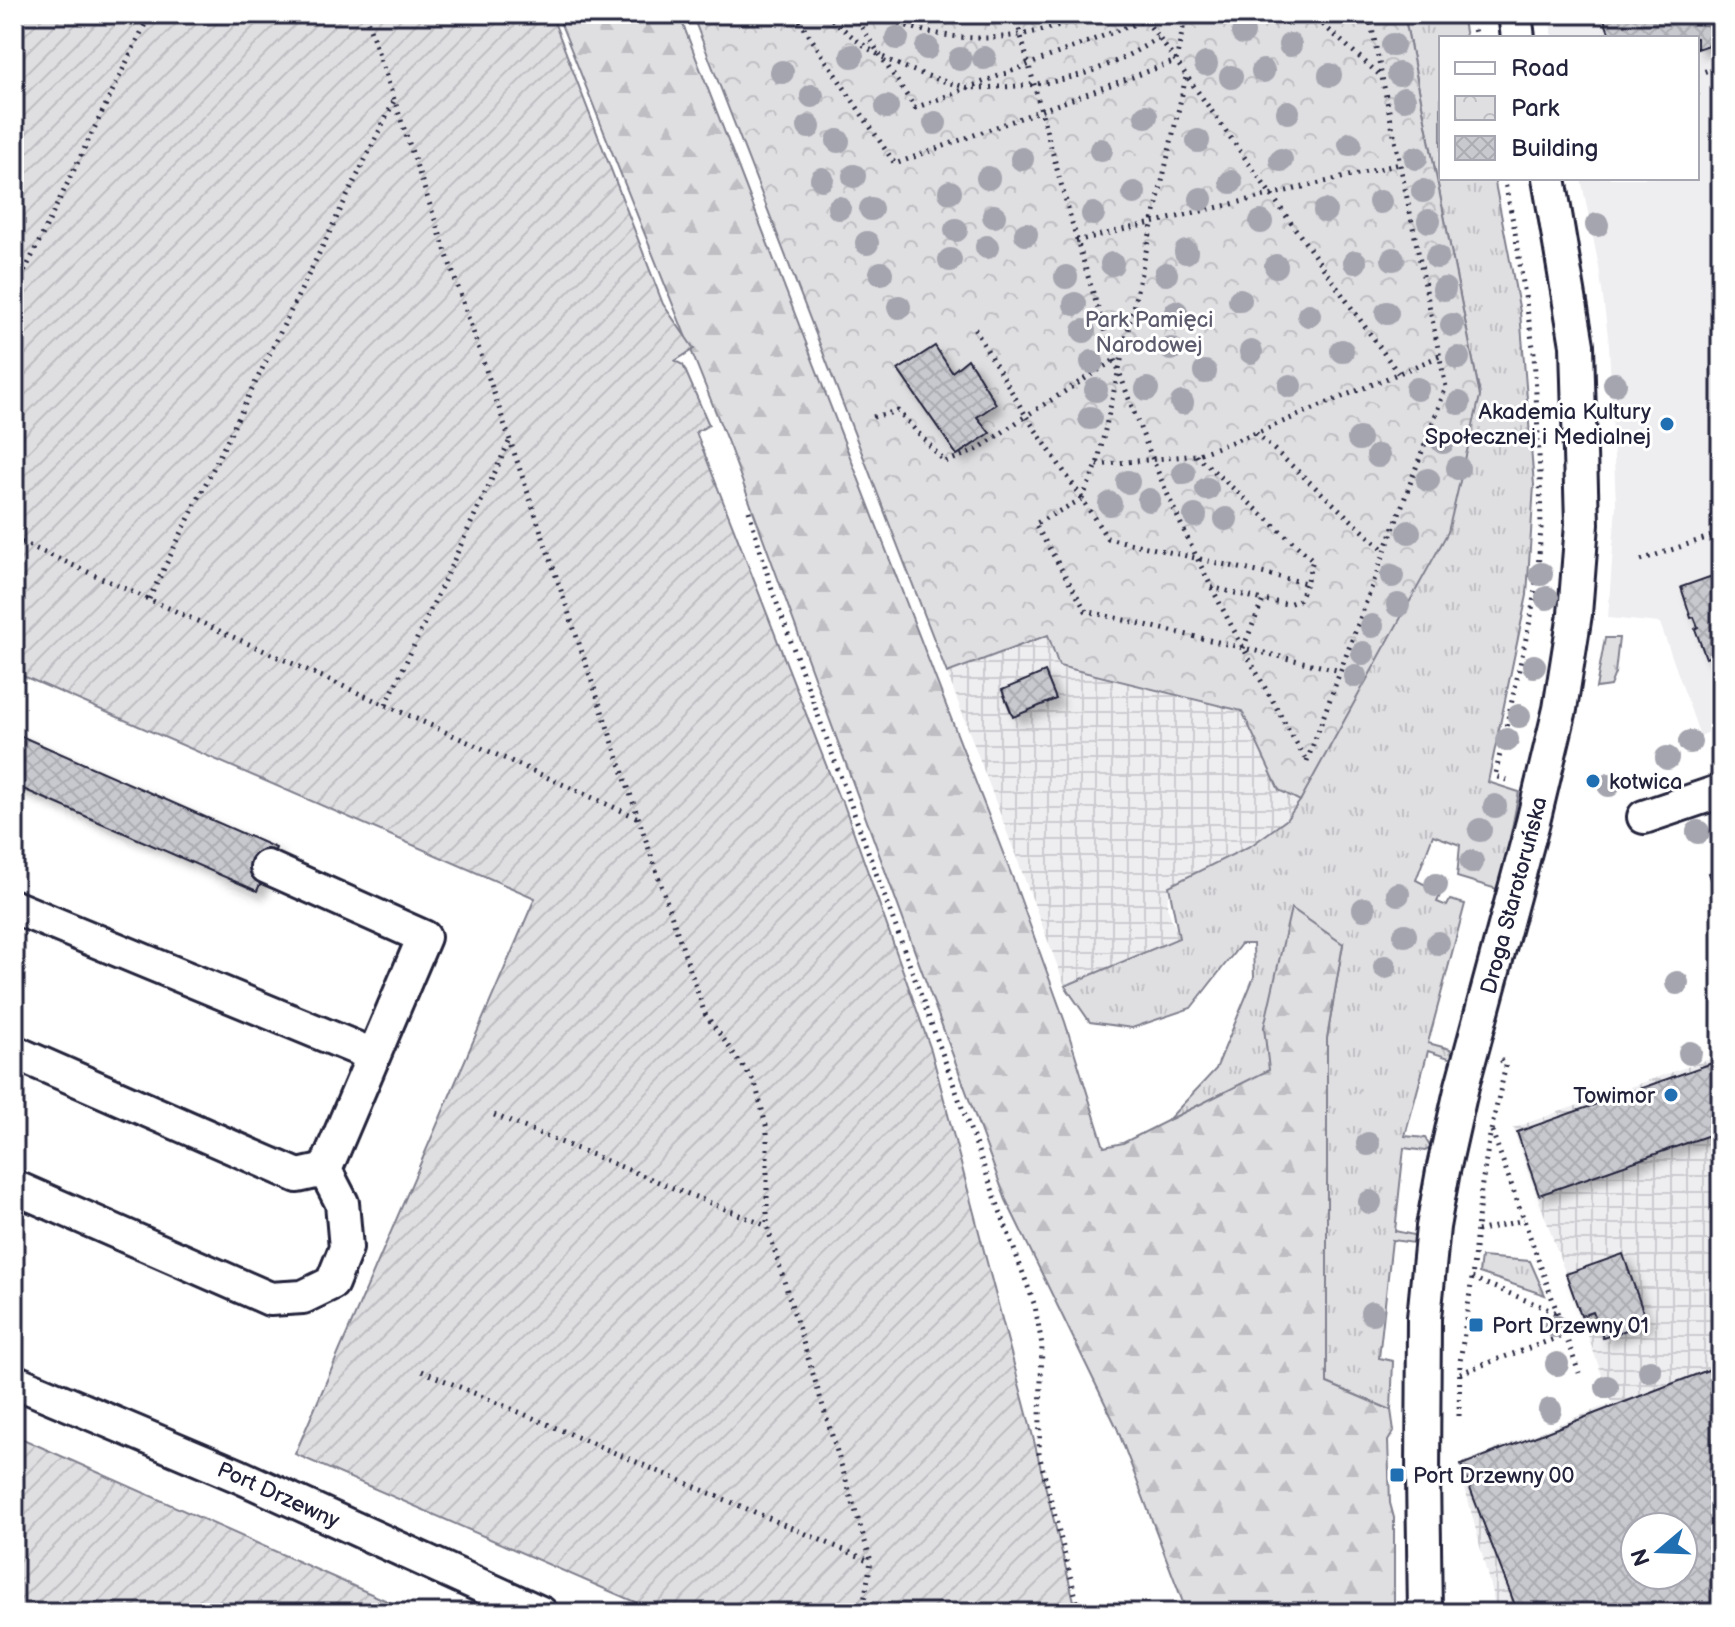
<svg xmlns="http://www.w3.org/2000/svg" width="1735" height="1627" viewBox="0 0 1735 1627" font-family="'Balsamiq Sans',sans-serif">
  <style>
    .built { fill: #eeeef1 }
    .industrial { fill: url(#industrial-grid); fill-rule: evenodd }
    .grass { fill: url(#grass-tufts); stroke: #80808e; stroke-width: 2 }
    .forest { fill: url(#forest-firs); stroke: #80808e; stroke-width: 2 }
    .park { fill: url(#park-crowns); stroke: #80808e; stroke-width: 2 }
    .garden { fill: url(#garden-furrows); stroke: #80808e; stroke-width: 2 }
    .building { fill: url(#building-cross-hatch); stroke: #22223b; stroke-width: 2; fill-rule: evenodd; filter: url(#shadow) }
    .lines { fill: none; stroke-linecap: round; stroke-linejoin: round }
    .minor-casing { stroke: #22223b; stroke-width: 38 }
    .path { stroke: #22223b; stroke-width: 5; stroke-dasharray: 2 6; stroke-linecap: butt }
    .minor { stroke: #fff; stroke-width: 32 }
    .tree { fill: #a5a5af }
    .poi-dot { fill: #1f6fb2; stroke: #fff; stroke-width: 3 }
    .labels { text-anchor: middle; stroke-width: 6; stroke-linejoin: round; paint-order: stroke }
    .park-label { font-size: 22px; fill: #5b5b6d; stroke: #fff }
    .poi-label { font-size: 22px; fill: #22223b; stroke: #fff; text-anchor: start }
    .street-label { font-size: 22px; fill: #22223b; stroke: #fff }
  </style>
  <defs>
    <pattern id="industrial-grid" width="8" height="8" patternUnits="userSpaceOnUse" patternTransform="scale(2)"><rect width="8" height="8" fill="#eeeef1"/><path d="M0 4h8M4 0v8" fill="none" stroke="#ccccd0"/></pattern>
    <pattern id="grass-tufts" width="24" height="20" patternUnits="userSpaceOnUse" patternTransform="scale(2)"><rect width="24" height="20" fill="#dfdfe2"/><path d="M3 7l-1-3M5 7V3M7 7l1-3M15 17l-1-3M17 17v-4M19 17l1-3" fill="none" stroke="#bfbfc3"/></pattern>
    <pattern id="forest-firs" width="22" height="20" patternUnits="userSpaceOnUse" patternTransform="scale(2)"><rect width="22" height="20" fill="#dfdfe2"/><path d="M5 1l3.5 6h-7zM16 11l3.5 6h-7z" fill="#bfbfc3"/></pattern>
    <pattern id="park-crowns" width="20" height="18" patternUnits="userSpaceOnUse" patternTransform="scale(2)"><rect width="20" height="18" fill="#dfdfe2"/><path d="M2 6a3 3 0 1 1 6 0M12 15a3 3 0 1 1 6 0" fill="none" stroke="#bfbfc3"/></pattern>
    <pattern id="garden-furrows" width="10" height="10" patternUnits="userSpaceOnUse" patternTransform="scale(2)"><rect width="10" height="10" fill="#dfdfe2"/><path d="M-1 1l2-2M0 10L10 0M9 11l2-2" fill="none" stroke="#bfbfc3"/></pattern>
    <pattern id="building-cross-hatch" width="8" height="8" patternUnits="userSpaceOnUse" patternTransform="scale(2)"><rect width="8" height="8" fill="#c8c8cf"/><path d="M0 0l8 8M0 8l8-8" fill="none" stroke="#acacb3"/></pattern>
    <filter id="shadow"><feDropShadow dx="7" dy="7" stdDeviation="4" flood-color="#0004"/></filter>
  </defs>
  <rect width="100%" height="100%" fill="#fff"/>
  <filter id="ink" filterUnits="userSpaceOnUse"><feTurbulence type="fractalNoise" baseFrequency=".0125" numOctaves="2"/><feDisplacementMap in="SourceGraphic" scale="16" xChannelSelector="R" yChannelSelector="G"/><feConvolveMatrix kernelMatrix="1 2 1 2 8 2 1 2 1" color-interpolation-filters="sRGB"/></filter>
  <g filter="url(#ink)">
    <path class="built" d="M1569,14H1721V727L1700,736L1660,623L1608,618L1616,505L1609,344L1599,267L1581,178H1697V38H1553L1549,19Z"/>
    <path class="industrial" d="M1048,635L1059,666L1242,711L1279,790L1300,801L1286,820L1252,845L1169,886L1167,907L1179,938L1065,986L947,673Z
      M1721,1055V1613H1497L1459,1464L1612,1403L1513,1128ZM1635,1527H1683V1575H1635Z"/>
    <path class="grass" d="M1404,14H1462L1466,38H1441V178H1494L1520,312L1534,485L1527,595L1488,782L1519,792L1500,890L1457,877L1460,845L1433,835L1416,880L1441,893L1437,902L1447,906L1450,900L1465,904L1428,1043L1450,1049L1454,1054L1452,1059L1428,1051L1405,1136L1425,1138L1431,1148L1425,1151L1404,1148L1395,1231L1413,1235L1416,1240L1414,1243L1392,1240L1379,1358L1393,1361L1391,1410L1327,1383V1038L1343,944L1264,1027L1270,1070L1167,1121L1216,1069L1254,977L1253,944H1241L1191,1008L1132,1028L1090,1022L1065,986L1179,938L1169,886L1252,845L1286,820L1300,801L1480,396Z
      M1605,638H1619L1615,673L1610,686L1596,688Z
      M1481,1257L1530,1261L1545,1295L1479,1273Z"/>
    <path class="forest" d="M557,14H679L1015,884L1065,1022L1104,1147L1123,1143L1269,1070L1264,1027L1291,908L1343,944L1327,1038V1383L1391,1410L1394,1431L1388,1441L1390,1503L1394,1518V1613H1187L1117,1428L1006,1200L730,448Z"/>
    <path class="park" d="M692,14H1404L1480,396L1448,532L1300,801L1279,790L1242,711L1059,666L1048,635L947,673Z"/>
    <path class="garden" d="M14,14H551L663,304L694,349L675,361L683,365L709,425L696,432L839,798L843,802L931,1050L1032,1433L1077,1613H660L295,1454L535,898L14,672Z
      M14,1435L414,1613H14Z"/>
    <path class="building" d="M1602,14H1721V41L1697,49V38H1611Z
      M935,346L952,372L968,359L996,404L977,417L990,433L957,455L898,370Z
      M1721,573V653L1706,658L1695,629L1698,627L1694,617L1691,618L1681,587Z
      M1045,672L1056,699L1013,717L1002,690Z
      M14,733L276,848L257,891L14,785Z
      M1721,868V906L1709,873Z
      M1721,1060V1131L1539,1195L1517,1132Z
      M1623,1254L1647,1323L1603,1338L1593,1312L1581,1316L1566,1274Z
      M1721,1365V1613H1518L1461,1465ZM1635,1527H1683V1575H1635Z"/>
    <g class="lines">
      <g class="minor-casing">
        <g id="minor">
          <path d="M1515,14L1518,38"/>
          <path d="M1644,817L1721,791"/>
          <path d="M14,907L373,1055"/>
          <path d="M14,1052L298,1176L325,1170"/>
          <path d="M14,1187L270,1299L303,1297L332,1283L346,1248L342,1203L325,1170L424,937L267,867"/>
          <path id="s1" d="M14,1381L239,1476L541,1613"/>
          <path id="s2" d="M1425,1613L1423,1476L1424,1318L1433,1227L1443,1171L1462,1086L1533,822L1560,709L1575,614L1582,524L1577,345L1549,178"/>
        </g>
      </g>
      <path class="path" d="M365,14L705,1014L755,1083L767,1129V1226L871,1561L862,1613
        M795,14L895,164L1176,61L1186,14
        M826,14C843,29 860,44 879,55C899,67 943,82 966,87C977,89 991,87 1002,87C1065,84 1105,71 1158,38
        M853,14L915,108L1145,20L1147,14
        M877,14C947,47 1018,45 1088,14
        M926,14C962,21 997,23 1032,14
        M1015,14C1056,164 1093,316 1153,460C1196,565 1251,664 1307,762
        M1141,14L1176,61L1398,373
        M1311,14L1382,77
        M1471,14L1476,38
        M1697,74L1721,66
        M1697,94L1698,98
        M1712,136L1721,139
        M1504,178L1514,226L1534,353L1540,475L1541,528L1538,569L1531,616L1495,776L1512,782
        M1076,241L1400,164
        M1721,282V286
        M14,293L150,14
        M873,417L898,411L945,462L975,451L1026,416L973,326
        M1256,433L1385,551
        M1196,455L1313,560L1306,583L1107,538L1082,499L1035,524L1086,611L1341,671
        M1097,465L1196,455L1256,433L1440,356
        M1082,498L1026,416L1116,359
        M1082,499L1097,465L1186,77
        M749,511L772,590L1035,1306L1042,1345L1039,1454L1080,1613
        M14,539L638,818
        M1641,560L1721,533
        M1211,587L1263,600
        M149,599L394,101
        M1243,648L1263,600L1288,604L1299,600L1306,583
        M386,705L509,442
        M1307,761L1446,387L1369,14
        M494,1115L767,1226
        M1492,1131L1579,1373
        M1477,1231L1524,1220
        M1472,1278L1557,1313
        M422,1371L870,1561
        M1460,1373L1565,1335
        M1459,1416L1460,1362L1472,1278L1481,1190L1490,1135L1506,1065L1500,1059
        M14,1609L24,1613"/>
      <use href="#minor" class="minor"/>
    </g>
    <g class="tree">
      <circle cx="1243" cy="33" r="12"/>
      <circle cx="897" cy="38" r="12"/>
      <circle cx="1290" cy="45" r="12"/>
      <circle cx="1393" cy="45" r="12"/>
      <circle cx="927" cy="48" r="12"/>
      <circle cx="852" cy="56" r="12"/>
      <circle cx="984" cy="58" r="12"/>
      <circle cx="960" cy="59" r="12"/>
      <circle cx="1206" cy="64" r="12"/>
      <circle cx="1263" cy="71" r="12"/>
      <circle cx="782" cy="72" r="12"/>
      <circle cx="1399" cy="74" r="12"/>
      <circle cx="1330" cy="75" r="12"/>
      <circle cx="1231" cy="77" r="12"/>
      <circle cx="812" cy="96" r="12"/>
      <circle cx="1404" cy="99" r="12"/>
      <circle cx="887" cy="107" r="12"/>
      <circle cx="1288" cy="112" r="12"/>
      <circle cx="1146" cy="116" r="12"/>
      <circle cx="935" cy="123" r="12"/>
      <circle cx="809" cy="127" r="12"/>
      <circle cx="838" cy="141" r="12"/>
      <circle cx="1198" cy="141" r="12"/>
      <circle cx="1350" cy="144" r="12"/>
      <circle cx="1101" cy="150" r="12"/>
      <circle cx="1416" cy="158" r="12"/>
      <circle cx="1022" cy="159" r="12"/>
      <circle cx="1281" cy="160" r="12"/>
      <circle cx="854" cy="176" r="12"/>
      <circle cx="988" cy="178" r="12"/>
      <circle cx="822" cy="179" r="12"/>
      <circle cx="1231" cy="182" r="12"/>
      <circle cx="1423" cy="191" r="12"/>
      <circle cx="950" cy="192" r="12"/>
      <circle cx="1134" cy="193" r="12"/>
      <circle cx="1201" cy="199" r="12"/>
      <circle cx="1380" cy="202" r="12"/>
      <circle cx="839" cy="208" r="12"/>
      <circle cx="871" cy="209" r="12"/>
      <circle cx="1325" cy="211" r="12"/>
      <circle cx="1093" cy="214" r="12"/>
      <circle cx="994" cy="216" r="12"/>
      <circle cx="1429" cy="221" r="12"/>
      <circle cx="1261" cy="222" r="12"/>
      <circle cx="1597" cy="225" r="12"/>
      <circle cx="956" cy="230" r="12"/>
      <circle cx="1026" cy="234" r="12"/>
      <circle cx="867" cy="243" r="12"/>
      <circle cx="987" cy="247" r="12"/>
      <circle cx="1186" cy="252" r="12"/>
      <circle cx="1437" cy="257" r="12"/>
      <circle cx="1393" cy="259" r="12"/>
      <circle cx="950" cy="260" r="12"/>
      <circle cx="1355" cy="262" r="12"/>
      <circle cx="1112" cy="264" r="12"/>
      <circle cx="1276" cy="266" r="12"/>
      <circle cx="881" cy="273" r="12"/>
      <circle cx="1166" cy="274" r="12"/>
      <circle cx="1066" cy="277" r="12"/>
      <circle cx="1444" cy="289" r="12"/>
      <circle cx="1240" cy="300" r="12"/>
      <circle cx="1075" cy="304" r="12"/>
      <circle cx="899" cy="307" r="12"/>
      <circle cx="1176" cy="312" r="12"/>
      <circle cx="1387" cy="313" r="12"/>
      <circle cx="1309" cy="315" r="12"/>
      <circle cx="1452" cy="325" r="12"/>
      <circle cx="1084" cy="331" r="12"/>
      <circle cx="1171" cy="349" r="12"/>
      <circle cx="1342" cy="351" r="12"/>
      <circle cx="1251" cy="352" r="12"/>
      <circle cx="1458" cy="358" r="12"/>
      <circle cx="1092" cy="362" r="12"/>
      <circle cx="1205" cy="372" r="12"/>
      <circle cx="1615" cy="384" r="12"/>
      <circle cx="1290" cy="386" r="12"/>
      <circle cx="1147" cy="389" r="12"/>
      <circle cx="1417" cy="389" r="12"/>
      <circle cx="1096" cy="390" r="12"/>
      <circle cx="1182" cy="403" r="12"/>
      <circle cx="1459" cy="403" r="12"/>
      <circle cx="1090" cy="418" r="12"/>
      <circle cx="1359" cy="439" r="12"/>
      <circle cx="1443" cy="442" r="12"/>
      <circle cx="1378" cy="456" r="12"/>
      <circle cx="1458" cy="468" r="12"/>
      <circle cx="1184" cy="473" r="12"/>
      <circle cx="1428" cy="480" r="12"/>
      <circle cx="1128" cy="482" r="12"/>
      <circle cx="1207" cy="489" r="12"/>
      <circle cx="1149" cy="500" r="12"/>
      <circle cx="1110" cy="504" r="12"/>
      <circle cx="1195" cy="516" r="12"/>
      <circle cx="1226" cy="519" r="12"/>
      <circle cx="1409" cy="532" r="12"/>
      <circle cx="1541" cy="574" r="12"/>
      <circle cx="1392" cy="576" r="12"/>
      <circle cx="1547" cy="598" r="12"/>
      <circle cx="1398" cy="605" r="12"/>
      <circle cx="1372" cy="626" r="12"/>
      <circle cx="1363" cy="653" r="12"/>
      <circle cx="1534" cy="666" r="12"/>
      <circle cx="1355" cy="676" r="12"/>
      <circle cx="1519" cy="716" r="12"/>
      <circle cx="1507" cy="740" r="12"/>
      <circle cx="1690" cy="742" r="12"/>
      <circle cx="1667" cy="758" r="12"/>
      <circle cx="1609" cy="785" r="12"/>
      <circle cx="1495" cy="806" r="12"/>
      <circle cx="1480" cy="830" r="12"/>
      <circle cx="1698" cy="832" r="12"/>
      <circle cx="1472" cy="862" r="12"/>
      <circle cx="1436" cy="885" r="12"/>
      <circle cx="1398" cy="894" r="12"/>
      <circle cx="1364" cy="909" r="12"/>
      <circle cx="1405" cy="935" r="12"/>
      <circle cx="1438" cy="943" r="12"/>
      <circle cx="1385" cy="967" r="12"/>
      <circle cx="1677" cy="983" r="12"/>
      <circle cx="1690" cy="1053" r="12"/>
      <circle cx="1368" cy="1144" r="12"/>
      <circle cx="1370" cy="1202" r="12"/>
      <circle cx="1372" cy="1313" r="12"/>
      <circle cx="1555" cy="1326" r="12"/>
      <circle cx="1557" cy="1364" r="12"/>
      <circle cx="1650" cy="1371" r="12"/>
      <circle cx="1607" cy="1387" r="12"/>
      <circle cx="1550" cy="1410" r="12"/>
    </g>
  </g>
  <g class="poi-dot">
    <circle cx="1667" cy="424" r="8"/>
    <circle cx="1593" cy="781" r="8"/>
    <circle cx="1671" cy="1095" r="8"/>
    <rect x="1468" y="1317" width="16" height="16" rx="4"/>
    <rect x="1389" y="1467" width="16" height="16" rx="4"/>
  </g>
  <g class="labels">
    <g class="park-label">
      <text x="1149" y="327">Park Pamięci<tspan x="1149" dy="25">Narodowej</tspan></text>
    </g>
    <g class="poi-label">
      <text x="1651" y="419" text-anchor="end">Akademia Kultury<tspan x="1651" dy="25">Społecznej i Medialnej</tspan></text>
      <text x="1609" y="789">kotwica</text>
      <text x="1655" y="1103" text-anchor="end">Towimor</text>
      <text x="1492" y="1333">Port Drzewny 01</text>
      <text x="1413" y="1483">Port Drzewny 00</text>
    </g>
    <g class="street-label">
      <text dy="8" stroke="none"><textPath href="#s2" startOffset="728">Droga Starotoruńska</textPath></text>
      <text dy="8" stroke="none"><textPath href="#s1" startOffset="288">Port Drzewny</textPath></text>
    </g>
  </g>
  <rect width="1735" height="1627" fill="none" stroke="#fff" stroke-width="48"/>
  <rect x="24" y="24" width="1687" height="1579" fill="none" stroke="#22223b" stroke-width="3" filter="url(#ink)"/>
  <rect x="1439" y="36" width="260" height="144" fill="#ffffff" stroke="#a7a7b1" stroke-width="2"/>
  <rect x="1455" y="62" width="40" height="12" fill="#ffffff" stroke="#a7a7b1" stroke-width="2"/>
  <text x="1511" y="76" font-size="24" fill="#22223b">Road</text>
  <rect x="1455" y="96" width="40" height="24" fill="url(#park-crowns)" stroke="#a7a7b1" stroke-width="2"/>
  <text x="1511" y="116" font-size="24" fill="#22223b">Park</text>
  <rect x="1455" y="136" width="40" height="24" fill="url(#building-cross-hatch)" stroke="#a7a7b1" stroke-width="2"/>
  <text x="1511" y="156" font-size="24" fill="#22223b">Building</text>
  <g transform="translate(1659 1551) rotate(251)"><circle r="38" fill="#ffffff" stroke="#a7a7b1" stroke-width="2"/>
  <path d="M0-6L14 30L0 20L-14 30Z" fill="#1f6fb2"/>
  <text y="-12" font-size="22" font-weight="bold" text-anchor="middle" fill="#22223b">N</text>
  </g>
</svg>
